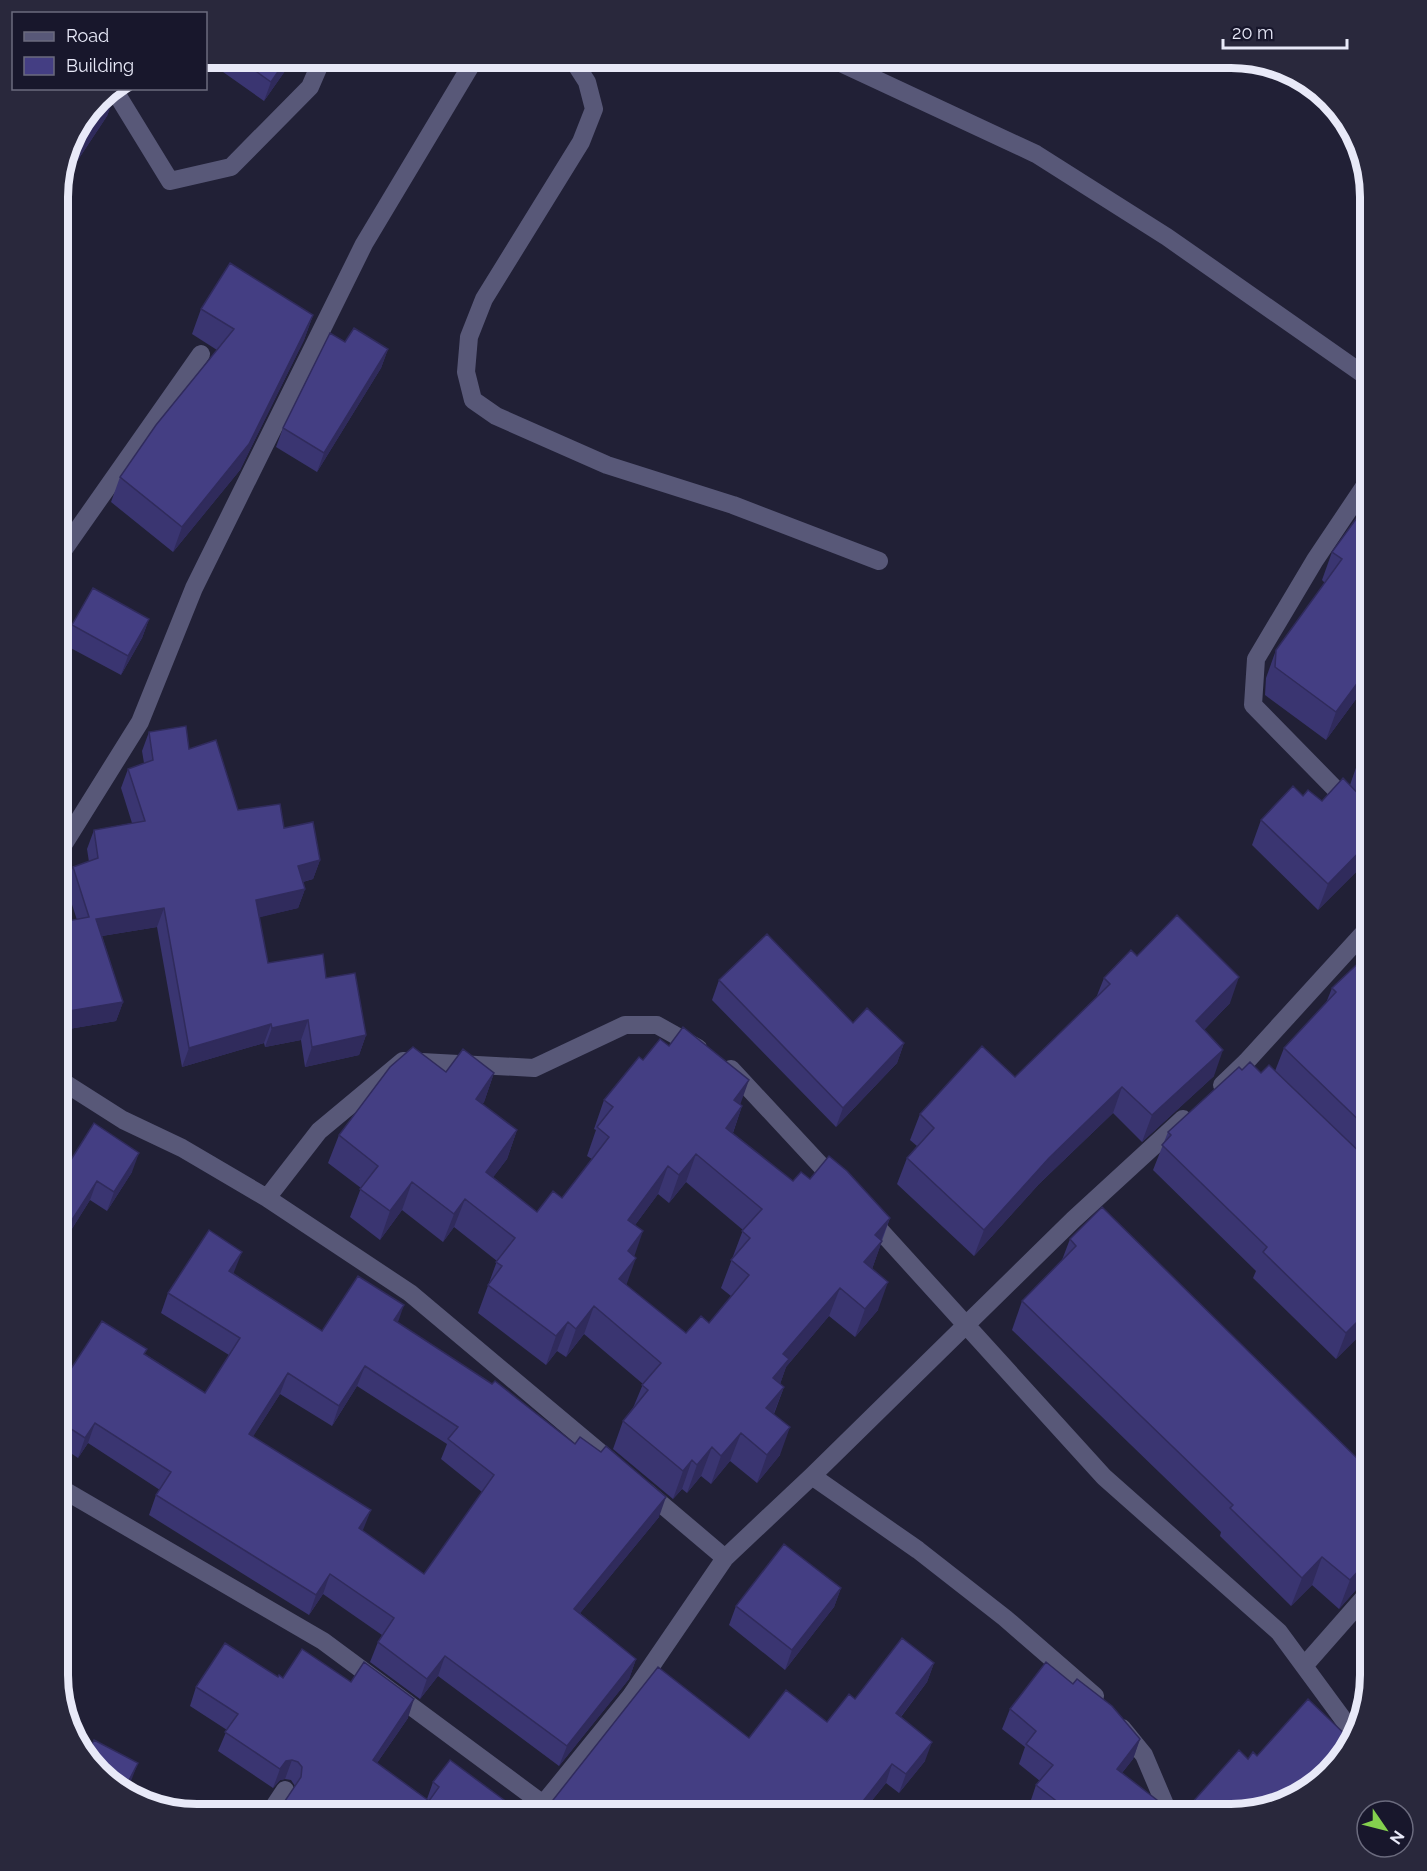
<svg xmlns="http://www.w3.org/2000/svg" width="1427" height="1871" viewBox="0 0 1427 1871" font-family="Raleway,sans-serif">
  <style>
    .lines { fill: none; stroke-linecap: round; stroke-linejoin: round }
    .lane { stroke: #585878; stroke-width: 18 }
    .street { stroke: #585878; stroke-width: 18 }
    .wall { fill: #3a3571; fill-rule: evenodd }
    .shaded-wall { fill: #302b5c }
    .building { fill: #443e83; stroke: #302b5c; stroke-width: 1.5; fill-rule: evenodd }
    .rim { fill: none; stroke: #e8e9f8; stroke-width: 8 }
  </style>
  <rect width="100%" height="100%" fill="#212036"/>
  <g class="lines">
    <path class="lane" d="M571,57L587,82L594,109L581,142L484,299L469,337L466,372L473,400L496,416L607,465L733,505L879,561"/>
    <path class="street" d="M828,57L1036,154L1167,237L1370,379
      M113,88L170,181L231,167L310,87L323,57
      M57,559L201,354
      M1350,804L1253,705L1256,659L1315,560L1370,478
      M57,855L140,722L194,588L364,244L476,57
      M731,1069L837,1183
      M57,1078L123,1120L182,1148L267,1198L410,1293L609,1460
      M1222,1085L1246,1062L1370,926
      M267,1198L319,1131L403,1061L534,1068L625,1025H657L698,1048
      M868,1217L1104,1477L1279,1632L1354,1734
      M812,1476L918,1550L1005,1618L1095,1696
      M57,1486L323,1641L543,1804
      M646,1491L725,1558
      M1304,1666L1370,1591
      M1122,1728L1144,1755L1169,1814
      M269,1814L285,1790
      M535,1814L630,1697L725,1558L812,1476L1073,1220L1183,1119"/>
  </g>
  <path class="wall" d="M206,57H294L292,61L264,101L206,60Z
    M114,97L107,116L58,190L57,187L71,135Z
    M201,309L313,315L304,340L240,470L173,552L111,502L120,477L217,350L192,334Z
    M345,342L388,349L381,368L317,472L276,447L283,428Z
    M1370,500V680L1326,740L1265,695L1266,678L1276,650L1325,583L1322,580L1332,552Z
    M149,619L142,638L121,675L65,645L72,625Z
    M149,732L189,749L238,810L284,828L320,860L313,879L303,882L305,889L298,908L259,917L268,963L326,978L366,1035L359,1055L305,1067L301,1040L265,1047L264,1043L182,1067L157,927L102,936L123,1002L116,1021L57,1031V923L77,920L66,886L73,867L89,862L87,849L94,830L132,823L121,788L128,769L144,763L142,751Z
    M1370,748V858L1318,910L1252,845L1261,820L1303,796L1322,801L1350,785L1358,762Z
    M1370,952V1325L1336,1359L1253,1278L1256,1271L1153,1170L1168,1132L1242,1070L1261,1073L1275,1071L1284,1048L1326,1003L1332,988Z
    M1137,956L1230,1003L1204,1030L1214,1076L1142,1142L1113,1113L1039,1184L974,1256L897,1184L907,1158L917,1146L910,1140L920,1114L1015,1077L1096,998L1104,978Z
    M719,980L853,1023L904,1043L897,1063L836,1127L712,1000Z
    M643,1060L742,1106L733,1133L793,1181L810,1179L890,1218L872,1269L878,1310L855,1337L829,1316L786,1367L780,1384L784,1387L774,1414L780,1455L757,1483L730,1461L711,1484L701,1476L687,1493L682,1489L673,1499L613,1449L623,1421L633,1408L643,1384L584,1334L566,1357L557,1351L546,1365L478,1313L497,1261L454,1227L443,1242L402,1210L380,1240L350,1217L361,1188L328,1163L339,1135L446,1072L494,1073L484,1102L482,1104L517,1130L507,1159L493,1177L537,1212L562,1198L592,1159L587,1156L596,1130L594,1129L604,1100ZM686,1182L743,1230L721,1288L731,1296L709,1323L686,1333L626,1285L634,1256L635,1225L658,1194L669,1203Z
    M69,1163L132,1172L107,1211L90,1200L63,1243L58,1240Z
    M1070,1239L1370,1471V1581L1367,1580L1362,1583L1339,1609L1312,1585L1291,1606L1220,1536L1221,1532L1012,1330L1022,1301L1062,1260Z
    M234,1272L233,1273L322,1331L398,1323L659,1517L580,1613L636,1659L629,1679L559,1766L438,1676L420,1699L370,1662L378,1642L382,1635L323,1594L309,1615L149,1515L156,1495L160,1490L88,1443L78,1458L57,1444V1369L67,1375L145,1354L205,1393L229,1355L161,1313L168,1293ZM357,1386L447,1444L441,1459L482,1492L424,1574L363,1531L253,1436L280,1394L332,1426Z
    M841,1588L834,1607L785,1670L729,1625L736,1606Z
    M1370,1591V1635L1356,1623L1367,1595Z
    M934,1663L927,1682L901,1717L925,1761L899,1793L886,1783L861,1814H542L749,1738L827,1722L855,1699Z
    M278,1677L351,1682L408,1718L377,1763L427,1799L433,1782L523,1814L285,1801L295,1786L291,1780L285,1779L280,1780L273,1788L218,1751L227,1730L190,1706L196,1687Z
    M1010,1709L1140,1739L1133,1759L1122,1773L1175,1814H1040L1029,1806L1036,1785L1040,1781L1019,1764L1025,1747L1002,1729Z"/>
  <path class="shaded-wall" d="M288,57H294L292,61L264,101L271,82Z
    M114,97L107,116L58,190L65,170Z
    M313,315L304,340L240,470L173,552L182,527Z
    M388,349L381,368L317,472L324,453Z
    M149,619L142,638L121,675L128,656Z
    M1370,666V680L1326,740L1336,712Z
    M1370,841V858L1318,910L1328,884Z
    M320,860L313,879L291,885L298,866Z
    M305,889L298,908L249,920L256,900Z
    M164,908L157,927L89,938L96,919Z
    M1239,977L1230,1003L1187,1047L1196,1021Z
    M123,1002L116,1021L57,1031V1013Z
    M308,1020L301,1040L265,1047L272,1028Z
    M271,1024L264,1043L182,1067L189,1048Z
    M366,1035L359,1055L305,1067L312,1047Z
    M904,1043L897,1063L836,1127L843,1108Z
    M1223,1050L1214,1076L1142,1142L1152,1115Z
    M494,1073L484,1102L465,1127L476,1099Z
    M749,1080L739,1108L734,1100Z
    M1122,1087L1113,1113L1039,1184L974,1256L984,1230L1049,1158Z
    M742,1106L732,1135L726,1128Z
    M517,1130L507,1159L476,1200L486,1172Z
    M139,1153L132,1172L107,1211L114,1192Z
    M696,1154L686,1182L669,1203L679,1175Z
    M668,1166L658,1194L618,1248L628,1220Z
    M97,1181L90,1200L63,1243L70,1223Z
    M412,1182L402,1210L380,1240L390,1211Z
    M465,1199L454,1227L443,1242L454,1214Z
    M890,1218L880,1243L882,1241L872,1269L864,1262L875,1235Z
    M65,1220L58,1240L57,1242V1233Z
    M643,1231L633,1260L628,1251Z
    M242,1252L234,1272L222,1291L229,1271Z
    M636,1258L626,1286L619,1279Z
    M888,1282L878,1310L855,1337L865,1309Z
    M840,1288L829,1316L786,1367L779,1387L773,1378L783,1354Z
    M404,1305L397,1325L394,1320Z
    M594,1306L584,1334L566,1357L576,1329Z
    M1370,1309V1325L1336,1359L1346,1333Z
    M568,1322L557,1351L546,1365L556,1336Z
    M365,1366L357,1386L332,1426L339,1406Z
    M288,1373L280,1394L242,1454L249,1434Z
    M784,1387L773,1415L766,1408Z
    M95,1423L88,1443L78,1458L85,1438Z
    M790,1427L780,1455L757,1483L767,1455Z
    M741,1433L730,1461L711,1484L721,1456Z
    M712,1447L701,1476L687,1493L697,1465Z
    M692,1460L682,1489L673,1499L683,1471Z
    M666,1497L659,1517L567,1629L574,1609Z
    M371,1510L363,1530L352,1549L359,1528Z
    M1322,1557L1312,1585L1291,1606L1302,1578Z
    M1370,1558V1572L1367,1580L1362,1583L1339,1609L1350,1580Z
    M330,1574L323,1594L309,1615L316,1595Z
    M841,1588L834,1607L785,1670L792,1650Z
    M445,1656L438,1676L420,1699L427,1679Z
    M636,1659L629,1679L559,1766L567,1746Z
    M934,1663L927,1682L889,1732L896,1713Z
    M414,1699L408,1718L366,1779L373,1760Z
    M1140,1739L1133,1759L1109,1789L1117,1769Z
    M932,1742L925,1761L899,1793L906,1774Z
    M292,1760L285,1779L280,1780L273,1788L280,1769L286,1761Z
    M138,1763L131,1781L125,1793L123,1792Z
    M892,1764L886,1783L861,1814H853Z"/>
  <path class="building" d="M236,57H288L271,82Z
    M105,91L114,97L65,170L62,169L71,135Z
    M230,263L313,315L249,444L182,527L120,477L156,425L234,329L201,309Z
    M354,328L388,349L324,453L283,428L330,333L345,342Z
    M1370,500V666L1336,712L1275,667L1276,650L1342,559L1332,552Z
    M93,588L149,619L128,656L72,625Z
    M186,726L189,749L216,740L238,810L280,804L284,828L313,822L320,860L298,866L305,889L256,900L268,963L323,954L326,978L355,973L366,1035L312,1047L308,1020L272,1028L271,1024L189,1048L164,908L96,919L123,1002L57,1013V923L89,917L73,867L98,858L94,830L145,821L128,769L153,760L149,732Z
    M1370,748V774L1358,762Z
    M1343,778L1370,806V841L1328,884L1261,820L1293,786L1303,796L1308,790L1322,801Z
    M1177,915L1239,977L1196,1021L1223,1050L1152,1115L1122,1087L1049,1158L984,1230L907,1158L934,1128L920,1114L982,1046L1015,1077L1110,984L1104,978L1131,950L1137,956Z
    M767,934L853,1023L867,1008L904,1043L843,1108L719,980Z
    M1370,952V1131L1284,1048L1336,992L1332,988Z
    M683,1027L749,1080L734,1100L742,1106L726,1128L793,1181L801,1172L810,1179L829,1156L847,1171L890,1218L875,1235L882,1241L864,1262L888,1282L865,1309L840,1288L783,1354L789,1359L773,1378L784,1387L766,1408L790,1427L767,1455L741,1433L721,1456L712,1447L697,1465L692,1460L683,1471L623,1421L648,1390L642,1385L661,1363L594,1306L576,1329L568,1322L556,1336L488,1285L502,1266L496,1262L515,1238L465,1199L454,1214L412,1182L390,1211L360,1189L378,1166L339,1135L390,1067L413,1047L446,1072L463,1049L494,1073L476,1099L517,1130L486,1172L537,1212L553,1191L562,1198L609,1137L597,1127L613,1107L604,1100L639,1057L643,1060L660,1039L669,1046ZM696,1154L762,1209L742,1231L750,1238L731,1260L749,1275L709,1323L701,1316L686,1333L619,1279L636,1258L628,1251L643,1231L628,1220L668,1166L679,1175Z
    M1250,1062L1261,1073L1269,1065L1370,1162V1309L1346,1333L1263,1252L1267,1247L1162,1145L1171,1135L1168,1132L1239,1067L1242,1070Z
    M94,1123L139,1153L114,1192L97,1181L70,1223L65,1220L57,1233V1156L69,1163Z
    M1102,1207L1370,1471V1558L1350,1580L1322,1557L1302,1578L1230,1508L1233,1505L1022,1301L1076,1246L1070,1239Z
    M209,1230L242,1252L229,1271L322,1331L358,1276L404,1305L394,1320L492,1384L495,1381L575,1444L580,1437L601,1452L606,1446L666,1497L574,1609L636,1659L567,1746L445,1656L427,1679L378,1642L394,1618L330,1574L316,1595L156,1495L171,1472L95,1423L85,1438L57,1420V1369L67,1375L102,1321L147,1349L144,1354L205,1393L240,1338L168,1293ZM365,1366L458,1427L448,1439L494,1475L424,1574L359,1528L371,1510L249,1434L288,1373L339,1406Z
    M784,1544L841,1588L792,1650L736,1606Z
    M902,1638L934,1663L896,1713L932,1742L906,1774L892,1764L853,1814H714L703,1806L697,1814H542L658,1667L749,1738L786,1690L827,1722L849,1694L855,1699Z
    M225,1643L278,1677L279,1675L283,1678L302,1649L351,1682L364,1662L414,1699L373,1760L429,1801L439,1787L433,1782L450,1760L523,1814H272L277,1806L285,1801L301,1777L302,1767L298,1762L292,1760L286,1761L280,1769L225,1732L238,1714L196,1687Z
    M1046,1662L1073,1684L1077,1679L1112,1706L1140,1739L1117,1769L1175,1814H1073L1036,1785L1053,1765L1026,1744L1036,1731L1010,1709Z
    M1308,1699L1352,1741L1351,1744L1308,1791L1231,1814H1182L1239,1750L1248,1759L1253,1752L1257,1756Z
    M94,1740L138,1763L123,1792L86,1757Z"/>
  <path d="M0 0H1427V1871H0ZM197 68H1231A129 129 0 0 1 1360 197V1675A129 129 0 0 1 1231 1804H197A129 129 0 0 1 68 1675V197A129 129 0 0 1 197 68Z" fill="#29283c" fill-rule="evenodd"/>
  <path class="rim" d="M197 68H1231A129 129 0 0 1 1360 197V1675A129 129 0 0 1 1231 1804H197A129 129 0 0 1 68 1675V197A129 129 0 0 1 197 68Z"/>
  <rect x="12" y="12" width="195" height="78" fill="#18172c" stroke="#6b6b7e" stroke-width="1.5"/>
  <rect x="24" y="32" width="30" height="9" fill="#585878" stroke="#6b6b7e" stroke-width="1.5"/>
  <text x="66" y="42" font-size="18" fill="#e8e9f8">Road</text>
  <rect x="24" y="57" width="30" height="18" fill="#443e83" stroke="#6b6b7e" stroke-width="1.5"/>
  <text x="66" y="72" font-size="18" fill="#e8e9f8">Building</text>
  <g transform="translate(1385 1829) rotate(125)"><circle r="28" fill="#18172c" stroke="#6b6b7e" stroke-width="1.5"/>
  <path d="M0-4.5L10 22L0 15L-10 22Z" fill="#84d04e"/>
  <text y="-9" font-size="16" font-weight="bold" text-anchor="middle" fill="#e8e9f8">N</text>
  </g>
  <path d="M1223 39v9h124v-9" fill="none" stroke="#e8e9f8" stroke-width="3"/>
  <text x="1232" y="39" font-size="18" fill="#e8e9f8" stroke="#18172c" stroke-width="4.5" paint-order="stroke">20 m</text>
</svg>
